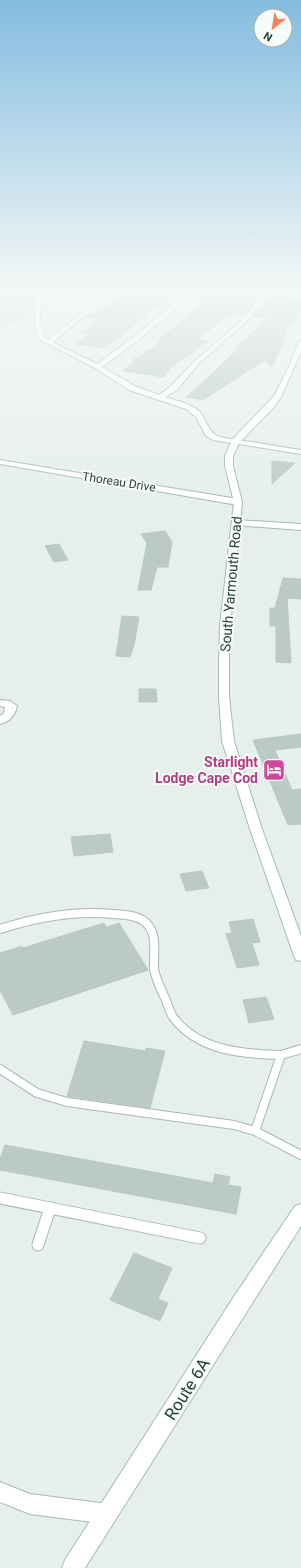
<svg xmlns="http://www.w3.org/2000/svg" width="301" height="1568" viewBox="0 0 301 1568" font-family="Roboto,sans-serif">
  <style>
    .green { fill: #bfe0c8 }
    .building { fill: #bbcac4; stroke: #b8c9c2 }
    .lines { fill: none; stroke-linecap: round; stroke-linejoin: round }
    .lane-far2-casing { stroke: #a8b8b2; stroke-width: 5 }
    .lane-far1-casing { stroke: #a8b8b2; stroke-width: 10 }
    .lane-casing { stroke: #a8b8b2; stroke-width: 13 }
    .street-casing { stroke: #a8b8b2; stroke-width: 2 }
    .secondary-casing { stroke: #a4bbb3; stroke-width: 2 }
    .lane-far2 { stroke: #fff; stroke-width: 4 }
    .lane-far1 { stroke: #fff; stroke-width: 8 }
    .lane { stroke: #fff; stroke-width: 11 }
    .street { fill: #fff; fill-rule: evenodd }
    .secondary { fill: #fff; fill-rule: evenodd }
    .labels { text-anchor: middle; stroke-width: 4; stroke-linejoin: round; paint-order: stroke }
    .far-street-label { font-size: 12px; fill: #24423a; stroke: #f7fbf9 }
    .street-label { font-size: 14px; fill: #24423a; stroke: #f7fbf9 }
    .hotel-label { font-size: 14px; font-weight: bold; fill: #b23c85; stroke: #f7fbf9; text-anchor: end }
    .near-street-label { font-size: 17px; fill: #24423a; stroke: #f7fbf9 }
  </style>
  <rect width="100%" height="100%" fill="#e6efeb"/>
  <path class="green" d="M0,289H40L44,290L46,295L45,302L0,331Z"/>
  <path class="building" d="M135,291L168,296L160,309L153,308L123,335L105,348L75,344L90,333L81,332L98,319L85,318Z
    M213,291L237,294L239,293L262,295L244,315H228L197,340L208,341L171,367L164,377L123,371L134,362L132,361L161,342L157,341L206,301L203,297Z
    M270,297L301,299V308L293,324H288L282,346L271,367L265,360L203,400L187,397L238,349L235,348L268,318L253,316Z
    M272,461L295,463L272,484Z
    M165,531L172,542L168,567H157L151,590H138L147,543L141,534Z
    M59,544L68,560L54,562L45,546Z
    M283,578L301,579V599L287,598L291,663L276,662V626H270V608H275Z
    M122,616L139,617L134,645L130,657L116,656Z
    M139,689H156L157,702H139Z
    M301,734V747L275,750L292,790L301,789V824L288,825L253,740Z
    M110,834L113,852L74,856L71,837Z
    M202,871L209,888L186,891L180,874Z
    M253,919L260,942L252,943L259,965L237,968L226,934L232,933L229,922Z
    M104,923L107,927L119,923L148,970L13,1015L0,990V953L22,946L23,948Z
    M266,997L274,1019L249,1023L243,1000Z
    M84,1041L146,1051V1048L165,1051L150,1108L67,1096Z
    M5,1145L213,1183L215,1174L230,1177L228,1185L241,1187L236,1214L0,1170V1159Z
    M134,1253L172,1268L158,1299L168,1303L160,1321L110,1300Z"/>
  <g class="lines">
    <g class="lane-far2-casing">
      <path id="lane-far2" d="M268,293L301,296"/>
    </g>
    <g class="lane-far1-casing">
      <path id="lane-far1" d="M0,929C37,917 75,910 114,914C125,915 140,915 148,925C158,937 153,955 154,969C156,980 161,990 166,1000C168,1006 170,1012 173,1017C198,1051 243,1054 281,1055
        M301,1049L281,1055L255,1131L301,1155
        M0,1069L37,1093L67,1102L234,1125L255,1131"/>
    </g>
    <g class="lane-casing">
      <path id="lane" d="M0,1198L200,1238
        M38,1245L50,1208"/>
    </g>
    <g class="street-casing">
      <path id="street" d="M31,289H37L41,299L40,320L45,338L48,340L83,312L107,289H113L87,314L54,341V343L97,364C129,341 160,317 188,289H194L168,315L137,341L102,367L135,386L159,395L171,386L195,361L240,322L269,289H275L244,324L199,363L177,390L165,397C177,401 191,403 200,412C207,421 208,432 219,437L301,450V454L213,440L206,436L196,417L186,409L129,390L95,368L40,340C30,322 40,302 31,289Z
        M0,460L238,499L242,502L238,505L0,464Z
        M236,520L301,524V530L233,525L232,523L233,521Z
        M0,700L10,701L17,706C15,716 9,722 0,724V716L4,713L5,707L0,706Z
        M0,1482L30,1494L108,1504L115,1507L118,1514L115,1521L108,1524L30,1514L0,1502Z"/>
    </g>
    <g class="secondary-casing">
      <path id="secondary" d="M301,341V352L281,397L273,408L239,443L233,456V466L242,502L230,626L229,660V697L234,741L262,829L301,936V961L296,960L294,956L250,829L222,741L219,697V660L220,626L234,502L225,466V456L232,440L274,396L289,367L298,343Z
        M301,1204V1226L85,1568H62L65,1560L233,1298L295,1206Z"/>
    </g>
    <use href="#lane-far2" class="lane-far2"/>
    <use href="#lane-far1" class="lane-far1"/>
    <use href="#lane" class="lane"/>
    <use href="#street" class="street"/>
    <use href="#secondary" class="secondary"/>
  </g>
  <linearGradient id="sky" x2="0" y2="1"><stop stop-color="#84bce0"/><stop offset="0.57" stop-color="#f4f8f6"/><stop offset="1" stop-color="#f4f8f6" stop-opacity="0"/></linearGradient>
  <rect width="301" height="508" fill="url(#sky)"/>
  <defs>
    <g id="hotel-square" transform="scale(1.15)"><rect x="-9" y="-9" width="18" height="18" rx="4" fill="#d1479c" stroke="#f7fbf9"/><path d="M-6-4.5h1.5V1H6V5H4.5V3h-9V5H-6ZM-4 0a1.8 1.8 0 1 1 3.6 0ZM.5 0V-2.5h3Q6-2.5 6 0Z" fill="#fff"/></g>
  </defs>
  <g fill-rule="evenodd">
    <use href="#hotel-square" x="274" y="770"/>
  </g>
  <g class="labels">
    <g class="far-street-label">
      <text transform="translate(119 482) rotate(9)" y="4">Thoreau Drive</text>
    </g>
    <g class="street-label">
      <text transform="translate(231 584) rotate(-85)" y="5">South Yarmouth Road</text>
    </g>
    <g class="hotel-label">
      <text x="258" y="767">Starlight<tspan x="258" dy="16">Lodge Cape Cod</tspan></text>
    </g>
    <g class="near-street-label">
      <text transform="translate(187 1389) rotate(-58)" y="6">Route 6A</text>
    </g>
  </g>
  <g transform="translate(273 28) rotate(210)"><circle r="19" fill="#f7fbf9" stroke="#a3b1ad"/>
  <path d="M0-3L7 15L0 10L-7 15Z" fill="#f4845f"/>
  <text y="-6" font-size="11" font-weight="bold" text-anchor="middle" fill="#24423a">N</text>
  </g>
</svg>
